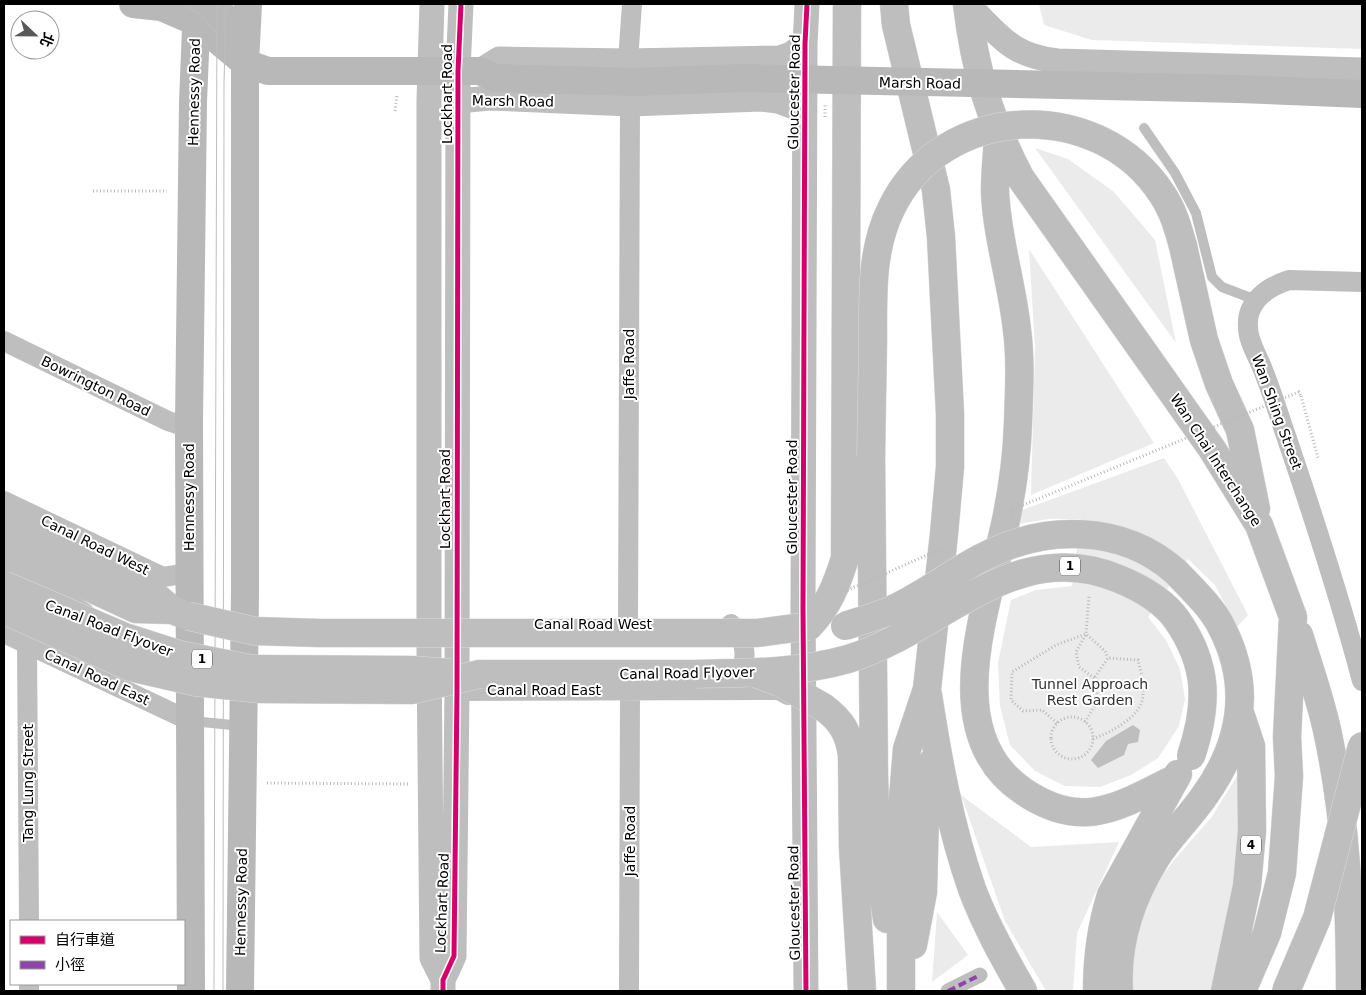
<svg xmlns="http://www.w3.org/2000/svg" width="1366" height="995" viewBox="0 0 1366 995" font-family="'DejaVu Sans','Noto Sans TC',sans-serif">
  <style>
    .green { fill: #ebebeb }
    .water { fill: #bebebe }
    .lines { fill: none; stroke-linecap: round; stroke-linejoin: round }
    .trunk-casing { stroke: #dbdbdb; stroke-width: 29 }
    .path { stroke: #b9b9b9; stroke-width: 3; stroke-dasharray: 1 2.5; stroke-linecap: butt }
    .service { stroke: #bebebe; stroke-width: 10 }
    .pedestrian { stroke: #bebebe; stroke-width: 15 }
    .minor { stroke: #bebebe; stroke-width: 20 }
    .tertiary { stroke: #bebebe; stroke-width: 25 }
    .secondary { stroke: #b8b8b8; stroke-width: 28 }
    .trunk { stroke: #bebebe; stroke-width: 28 }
    .tram { stroke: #bebebe; stroke-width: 1 }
    .trunk-bridge-casing { stroke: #dbdbdb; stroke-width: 29; stroke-linecap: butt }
    .path-bridge { stroke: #b9b9b9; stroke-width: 3; stroke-dasharray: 1 2.5; stroke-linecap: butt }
    .secondary-bridge { stroke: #b8b8b8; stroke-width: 28 }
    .trunk-bridge { stroke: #bebebe; stroke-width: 28 }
    .quiet { stroke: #8e44ad; stroke-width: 4; stroke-dasharray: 8 4; stroke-linecap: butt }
    .cycleway-casing { stroke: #fff; stroke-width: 8 }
    .cycleway { stroke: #d6006c; stroke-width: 5 }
    .labels { text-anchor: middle; stroke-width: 4; stroke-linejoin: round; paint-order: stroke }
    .shield { fill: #fff; stroke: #4c4c4c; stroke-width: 1 }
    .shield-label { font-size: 12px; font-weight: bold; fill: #000 }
    .street-label { font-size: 14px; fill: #000; stroke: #fff }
    .park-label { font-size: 14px; fill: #323232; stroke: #fff }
  </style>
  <rect width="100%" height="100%" fill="#fff"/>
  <path class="green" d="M1039,4H1362V49L1092,40L1044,25Z
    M1035,148L1068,159L1114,192L1155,240L1176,343Z
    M1029,249L1154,443L1031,495L1035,347Z
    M1164,458L1178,479L1248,615L1237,627L1215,585L1188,559L1148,617L1166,640L1180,669L1185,699L1179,726L1158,758L1131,775L1100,787L1065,786L1035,771L1010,745L1000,706L998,663L1011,600L1036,590L1072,586L1081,519H1049L1018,524L1017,512Z
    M1243,761L1239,855L1220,957L1210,991H1128L1127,966L1146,898L1174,860L1211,818L1237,776Z
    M961,795L1031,847L1119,842L1077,933L1073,991H1046L1005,921Z
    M937,912L968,955L932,982Z"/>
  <path class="water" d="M1133,725L1140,730L1138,742L1128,744L1124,755L1098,768L1091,760L1106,741Z"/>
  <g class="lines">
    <g class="trunk-casing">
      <path id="trunk" d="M894,4L896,25L936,190L941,237L950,414V467L944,534L927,689L907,749L901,823V991
        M967,4C975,71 989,117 1020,177L1212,449L1259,525L1293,617L1287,737L1289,776L1282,873L1267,933L1242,991
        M998,137C997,155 995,174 995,192C997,238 1012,283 1017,330C1021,360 1019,392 1018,423C1017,453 1013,485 1007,515C991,598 934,731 1023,791C1083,832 1119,806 1176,778
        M1183,246L1204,340L1219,384L1240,430L1256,509
        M871,456L874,775L876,843L887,919
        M4,520L143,586L172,610
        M4,548L136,609L172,610L188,616
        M809,626C828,607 837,584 845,558L847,4
        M1299,635C1309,667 1320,698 1327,730C1346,817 1350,903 1350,991
        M480,674H695
        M928,695C938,760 950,826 972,889C985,924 1004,958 1023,991
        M823,707C841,720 849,733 852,755L853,847L862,991
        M913,945L923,892L925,813L934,760
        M1097,991C1097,957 1101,927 1111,895L1178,774
        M1119,991C1116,944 1131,898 1156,858C1170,836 1190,817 1205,795C1242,743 1252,687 1222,628C1212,607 1192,589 1176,572
        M1225,991L1247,886L1252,831L1251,746L1240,713"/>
    </g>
    <path class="path" d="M395,111L397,95
      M93,191H167
      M1301,396L1318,458
      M1051 738a21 21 0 1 1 42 0a21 21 0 1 1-42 0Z
      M1085,722L1096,704L1098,681L1079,667L1076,652L1086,634L1105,651L1108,658
      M1057,723L1042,710L1023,711L1011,700L1012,672L1056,645L1086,634L1089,596
      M1093,739C1111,732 1142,717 1143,695C1144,684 1141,671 1138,660L1108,658L1095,677
      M267,783L408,784"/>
    <path class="service" d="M1144,128L1175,173L1196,213L1212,277L1222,287L1256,300
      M4,565L55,589L88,609
      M192,721L242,726"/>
    <path class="pedestrian" d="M948,991L980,975"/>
    <path class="minor" d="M628,61L632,4
      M1362,282L1289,280C1268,287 1246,301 1248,327C1248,342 1258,356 1263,370C1270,387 1276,406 1282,424C1311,509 1339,594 1362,681
      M4,341L168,421L189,428
      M4,501L163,577L189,573
      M628,624L630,104
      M731,624C747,641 751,665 731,682
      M4,633L190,721
      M27,644L29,921
      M457,691L779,690L788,695
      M29,984V991
      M629,991L630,690"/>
    <path class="tertiary" d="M432,4L429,100V656L432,958L443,980
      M967,4C1000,35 1010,56 1058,61L1362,70
      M480,71L499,59L628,61L779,58L791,54L805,44
      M458,101L490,98L630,104L761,99L778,101L805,111
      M443,991V980L454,956L457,691L458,71L461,4
      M806,991L803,608L805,44L807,4"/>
    <path class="secondary" d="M133,4L161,7L196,22L245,63L268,71H480L495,78L634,82L742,78
      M217,4L241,55
      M1239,89L1362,94
      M191,991L189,422L193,102L197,4
      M240,991L245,592V63L248,4"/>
    <use href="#trunk" class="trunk"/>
    <path class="tram" d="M182,4L203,17L217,34
      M214,991L217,4
      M223,991L224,83L226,4"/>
    <g class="trunk-bridge-casing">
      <path id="trunk-bridge" d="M871,456C872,417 872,378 873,339C873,294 871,250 891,209C942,102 1098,96 1162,194C1173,210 1178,228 1183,246
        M4,585L125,637L181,655L252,669L412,670L450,673
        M4,610L130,667L196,682L260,689L411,690L480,674
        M188,616L254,631L319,633H757L809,626
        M845,626C860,621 875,617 889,611C921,597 950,574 981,558C1044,524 1122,524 1176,572
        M695,674C746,673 799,673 848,659C941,631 1014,534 1119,579C1141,588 1163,600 1177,620C1209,666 1208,705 1191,756
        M757,674L781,683L823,707
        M1286,991L1317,918L1362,746"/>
    </g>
    <path class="path-bridge" d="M825,117V105
      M1013,518L1011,510L1299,392L1301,396
      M841,593L941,549"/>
    <path class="secondary-bridge" d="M742,78L1239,89"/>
    <use href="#trunk-bridge" class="trunk-bridge"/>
    <path class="quiet" d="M948,991L980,975"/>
    <g class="cycleway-casing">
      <path id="cycleway" d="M443,991V980L454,956L457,691L458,71L461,4
        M806,991L803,608L805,44L807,4"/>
    </g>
    <use href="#cycleway" class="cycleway"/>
  </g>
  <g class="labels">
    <g class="shield">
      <rect x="1060" y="556.5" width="20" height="19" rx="4"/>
      <rect x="192" y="649.5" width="20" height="19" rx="4"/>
      <rect x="1241" y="835.5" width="20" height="19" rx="4"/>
    </g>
    <g class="shield-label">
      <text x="1070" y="570">1</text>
      <text x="202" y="663">1</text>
      <text x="1251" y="849">4</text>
    </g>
    <g class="street-label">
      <text transform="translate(920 83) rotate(1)" y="5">Marsh Road</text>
      <text transform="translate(194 92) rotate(-89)" y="5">Hennessy Road</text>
      <text transform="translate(794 92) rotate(-89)" y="5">Gloucester Road</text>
      <text transform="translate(447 94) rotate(-90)" y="5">Lockhart Road</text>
      <text transform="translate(513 101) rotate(1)" y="5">Marsh Road</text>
      <text transform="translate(629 364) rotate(-90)" y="5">Jaffe Road</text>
      <text transform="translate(96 386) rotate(26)" y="5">Bowrington Road</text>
      <text transform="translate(1277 412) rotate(70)" y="5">Wan Shing Street</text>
      <text transform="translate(1216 460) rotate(57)" y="5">Wan Chai Interchange</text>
      <text transform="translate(189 497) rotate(-90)" y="5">Hennessy Road</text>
      <text transform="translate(792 497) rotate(-90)" y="5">Gloucester Road</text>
      <text transform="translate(445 499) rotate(-90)" y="5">Lockhart Road</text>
      <text transform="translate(95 545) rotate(26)" y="5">Canal Road West</text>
      <text x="593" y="629">Canal Road West</text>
      <text transform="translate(109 628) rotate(21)" y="5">Canal Road Flyover</text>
      <text transform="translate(687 673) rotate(-1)" y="5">Canal Road Flyover</text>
      <text transform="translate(97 677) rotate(25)" y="5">Canal Road East</text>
      <text x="544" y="695">Canal Road East</text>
      <text transform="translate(28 783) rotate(-90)" y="5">Tang Lung Street</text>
      <text transform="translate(630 841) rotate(-90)" y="5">Jaffe Road</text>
      <text transform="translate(241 902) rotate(-89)" y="5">Hennessy Road</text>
      <text transform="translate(442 903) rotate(-88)" y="5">Lockhart Road</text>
      <text transform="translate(794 903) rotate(-91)" y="5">Gloucester Road</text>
    </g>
    <g class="park-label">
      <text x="1090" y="689">Tunnel Approach<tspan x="1090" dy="16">Rest Garden</tspan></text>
    </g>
  </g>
  <rect width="1366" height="995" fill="none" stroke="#000000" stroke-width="10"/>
  <rect x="10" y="920" width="175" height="65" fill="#ffffff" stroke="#999999"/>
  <rect x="20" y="936" width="25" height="8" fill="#d6006c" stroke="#999999"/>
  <text x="55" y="945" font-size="15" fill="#000000">自行車道</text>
  <rect x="20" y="961" width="25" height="8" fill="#8e44ad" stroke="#999999"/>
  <text x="55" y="970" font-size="15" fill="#000000">小徑</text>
  <g transform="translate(35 35) rotate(112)"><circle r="24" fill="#ffffff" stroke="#999999"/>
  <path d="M0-4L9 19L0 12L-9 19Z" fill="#595959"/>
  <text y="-8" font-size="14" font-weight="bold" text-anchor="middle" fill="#000000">北</text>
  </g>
</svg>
